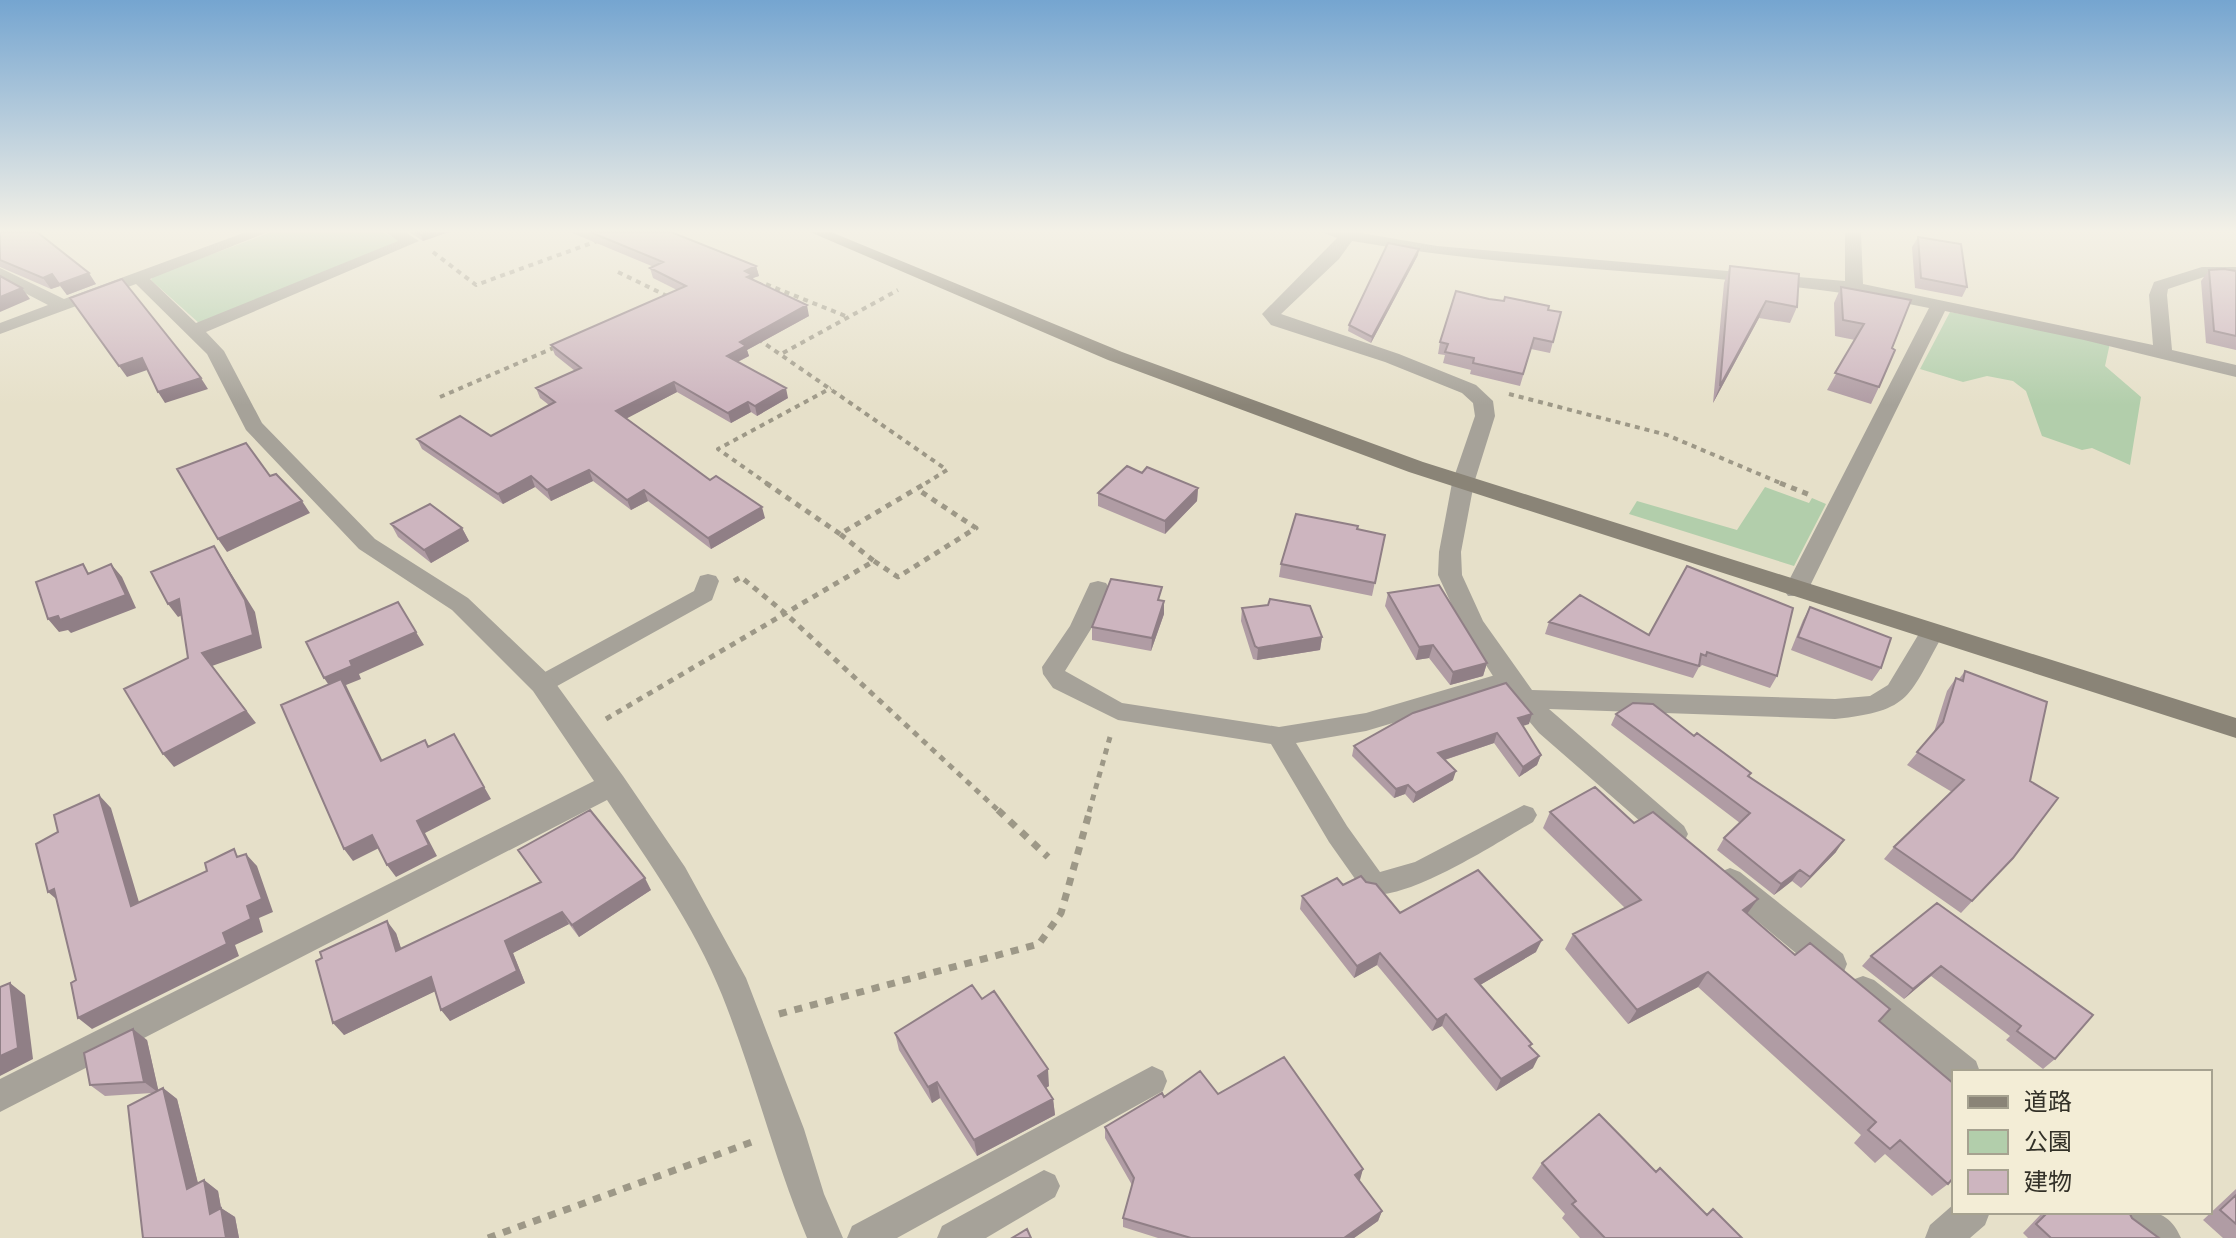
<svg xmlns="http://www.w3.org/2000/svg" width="2236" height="1238" viewBox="0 0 2236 1238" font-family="Arial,'Noto Sans JP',sans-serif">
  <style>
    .green { fill: #b2ceab }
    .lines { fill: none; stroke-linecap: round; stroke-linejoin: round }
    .path-far2 { stroke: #9d9887; stroke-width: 4; stroke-dasharray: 5 5; stroke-linecap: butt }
    .path-far1 { stroke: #9d9887; stroke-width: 5; stroke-dasharray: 6 6; stroke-linecap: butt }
    .path { stroke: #9d9887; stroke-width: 7; stroke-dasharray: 8 8; stroke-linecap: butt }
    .lane { fill: #a6a299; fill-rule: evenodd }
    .street { fill: #a6a299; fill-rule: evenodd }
    .secondary { fill: #8a8477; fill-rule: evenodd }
    .wall { fill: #b09ca4 }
    .shaded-wall { fill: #907f86 }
    .building { fill: #cdb5bf; stroke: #907f86; stroke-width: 2 }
  </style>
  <rect width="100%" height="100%" fill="#e6e0c9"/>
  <path class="green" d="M272,232H382L399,240L397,244L200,324L151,280L153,276Z
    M1950,312L2110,343L2105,366L2141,397L2130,465L2092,448L2082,450L2042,436L2026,391L2013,381L1987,376L1963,382L1920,369Z
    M1765,487L1809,503L1812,498L1826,504L1794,566L1629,514L1637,501L1737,530Z"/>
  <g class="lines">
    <path class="path-far2" d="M433,252L476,285L600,240
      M618,272L669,297
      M757,286L763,283L848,317
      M758,339L947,470L923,485
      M783,353L898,290
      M1509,394L1667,435L1785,485
      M440,397L558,346
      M769,485L718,449L831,388"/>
    <path class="path-far1" d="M766,483L840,534
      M1780,483L1810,495
      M874,561L898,577L976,528L917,489
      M734,581L741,577L786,614L1000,812
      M606,719L874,561L840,534L926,483
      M1089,812L1110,737"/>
    <path class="path" d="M998,810L1048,857
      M779,1014L1039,944L1061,913L1090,810
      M488,1238L752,1142"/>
    <path class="lane" d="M708,574L716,576L719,581L712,600L550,690L542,693L534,690L530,684L534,678L694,591L700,576Z
      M1098,581L1106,583L1109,588L1091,629L1065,671L1122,703L1279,727L1366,713L1509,671L1517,674L1521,680L1517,686L1366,731L1296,743L1347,826L1380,872L1415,862L1524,805L1533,808L1537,815L1533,822C1498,842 1401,906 1365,893L1329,842L1271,744L1118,720L1053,688L1043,674L1042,667L1070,626L1090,583Z
      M1152,1066L1163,1071L1167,1081L1163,1091L897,1238H847L852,1226Z
      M1044,1170L1055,1175L1060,1186L1055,1197L986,1238H937L942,1226Z"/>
    <path class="street" d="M246,232H268L150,279L196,323L398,241L386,232H405L419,241L206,332L224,351L262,423L375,539L468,598L551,677L623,776L685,867L746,978L804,1129L824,1194L843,1238H807C774,1159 754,1075 722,995C694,925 649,862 607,800L0,1112V1079L594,781L533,691L452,610L359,549L246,430L207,354L136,284L0,334V323L48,305L0,280V268L64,299Z
      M1322,232H1355L1437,246L1845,281V232H1861L1863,284L2153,345L2149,295L2154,282L2202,267H2236V277H2204L2168,289L2167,295L2172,350L2236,365V377L2084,340L1945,311L1808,590L1804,596H1788L1784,590L1929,308C1739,269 1543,275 1352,241L1339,259L1281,314L1399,354L1476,385L1493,401L1495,416L1474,483L1461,552L1462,575L1483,621L1532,690L1835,699L1870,696L1888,685L1923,627L1932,624L1941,627L1944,633C1908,696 1913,711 1835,719L1549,709L1684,826L1688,834L1684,842L1674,846L1664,842L1539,733L1500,687L1463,629L1438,575L1439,552L1452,483L1475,416L1473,403L1462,393L1385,362L1271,325L1262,314L1337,238Z
      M1730,868L1740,872L1843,954L1847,964L1843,974L1832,978L1821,974L1720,890L1715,881L1720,872Z
      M1863,976L1874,980L1976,1061L1980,1072H1954L1952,1083L1852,1000L1847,990L1852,980Z
      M1954,1204V1212H1990L1985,1225L1970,1238H1925L1930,1225Z
      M2114,1212C2145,1212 2167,1205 2181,1238H2135L2119,1225Z"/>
    <path class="secondary" d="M810,232H831L1122,352L1423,462L2236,718V738L1409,472L1108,360Z"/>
  </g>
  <path class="wall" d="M0,232L96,284L67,295L60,286L51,289L0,267Z
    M409,232H449L423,241Z
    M570,232H671L756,266L759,276L753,278L754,280L809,316L747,350L749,356L738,362L788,398L757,416L751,412L731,423L677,392L626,418L710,480L765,518L711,549L648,501L631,510L593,481L551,501L535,487L503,504L422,449L417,439L491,436L549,405L540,398L536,388L575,371L555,355L551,345L677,290L653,278L650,268L654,267Z
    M1918,237L1967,287L1962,297L1915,288L1912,247Z
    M1418,255L1371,343L1348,331L1349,325Z
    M1730,266L1797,307L1790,323L1759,318L1713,403L1724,283Z
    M2209,270L2236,271V350L2206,343L2201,281Z
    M1841,287L1892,348L1879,387L1871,404L1827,390L1855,340L1835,336L1834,303Z
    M1489,299L1561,312L1550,353L1531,349L1520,386L1470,374L1471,370L1443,363L1445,355L1438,354L1440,342Z
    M1142,473L1198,488L1197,501L1165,534L1098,506V493Z
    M391,524L462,528L469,541L431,563L398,537Z
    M1385,535L1372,596L1279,577L1281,564Z
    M1687,566L1777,676L1770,688L1702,665L1700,667H1699L1693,678L1545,634L1549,622L1649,635Z
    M1388,593L1487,663L1483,676L1450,685L1429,658L1416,660L1385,606Z
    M1161,601H1164V614L1151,651L1092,640V627Z
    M1810,607L1881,668L1872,681L1791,650L1803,620Z
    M1242,608L1322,637L1320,650L1257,660L1253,659L1241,621Z
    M1965,671L2013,858L1961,913L1884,859L1894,847L1952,792L1907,765L1934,732L1947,691L1956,678L1959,679Z
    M1616,714L1694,736L1749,776L1836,852L1801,888L1792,881L1774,895L1717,850L1724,838L1740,823L1611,725Z
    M1529,724L1523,726L1541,755L1537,765L1519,777L1494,743L1445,760L1453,780L1413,803L1405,794L1394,798L1352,756L1354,746Z
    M1550,812L1634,823L1758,899L1747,914L1795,955L1879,1021L1948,1184L1932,1196L1885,1154L1875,1163L1854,1143L1861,1135L1698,987L1628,1024L1565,949L1573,934L1625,908L1543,828Z
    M518,850L651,890L579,937L569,924L513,953L525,983L450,1021L435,991L344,1035L322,958L396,933L401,949L540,882Z
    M1366,882L1400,913L1536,952L1480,985L1530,1047L1533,1068L1496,1091L1442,1026L1432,1031L1377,965L1354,978L1300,909L1302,896L1343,885Z
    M1937,903L2055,1059L2043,1069L2006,1040L2010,1036L1931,976L1904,999L1862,966L1871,956Z
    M895,1033L1049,1086L1046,1088L1053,1099L1055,1115L977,1156L940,1098L932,1103L899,1050Z
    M147,1040L158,1090L163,1088L177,1099L198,1184L204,1180L218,1191L221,1208L235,1217L239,1238H143L152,1093L105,1096L90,1085Z
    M1218,1094L1363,1169L1359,1180L1382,1211L1378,1221L1354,1238H1158L1123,1227V1218L1132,1185L1105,1138V1127L1164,1097Z
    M1542,1163L1656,1172L1707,1215L1742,1238H1580L1562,1218L1565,1214L1532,1178Z
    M2236,1189V1238H2223L2203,1220Z
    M2043,1212H2129L2132,1218L2159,1238H2028L2023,1233Z"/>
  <path class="shaded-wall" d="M430,232H449L423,241L421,235Z
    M1419,249L1418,255L1371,343L1372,337Z
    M756,266L759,276L753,278L755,285L749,287L745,271Z
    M89,273L96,284L67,295L59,284Z
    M52,274L60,286L51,289L43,278Z
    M22,288L30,299L0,312V297Z
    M1766,301L1759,318L1713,403L1720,386Z
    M807,305L809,316L747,350L749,356L729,366L727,356L740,342Z
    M142,358L150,369L127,377L119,366Z
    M201,378L208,389L165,403L158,392Z
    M674,382L677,392L620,422L616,411Z
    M786,388L788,398L757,416L755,406Z
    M748,402L751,412L731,423L728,413Z
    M589,470L593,481L551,501L547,490Z
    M531,476L535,487L503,504L498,494Z
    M1198,488L1197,501L1165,534V521Z
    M644,490L648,501L631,510L627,500Z
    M302,501L310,513L227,552L218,539Z
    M762,507L765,518L711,549L708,538Z
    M462,528L469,541L431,563L424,550Z
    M214,546L255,612L262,648L212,666L256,723L174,767L163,754L202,653Z
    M111,564L122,577L136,608L71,633L68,630L59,632L48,619Z
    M179,599L189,612L178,617L168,604Z
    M1164,601V614L1151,651L1152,638Z
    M416,632L424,645L359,674L361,679L346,685L389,774L324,678L350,661Z
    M1322,637L1320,650L1257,660L1258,648Z
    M1433,645L1429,658L1416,660L1419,647Z
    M1487,663L1483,676L1450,685L1453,672Z
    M1532,714L1529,724L1515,728L1518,718Z
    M1497,733L1494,743L1435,763L1438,753Z
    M454,734L491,799L425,833L437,856L396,877L387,865L417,821Z
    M1541,755L1537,765L1519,777L1523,767Z
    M1456,771L1453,780L1413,803L1416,793Z
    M1408,785L1405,794L1394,798L1396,789Z
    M99,795L111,808L144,919L131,906Z
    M372,835L381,847L353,861L344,849Z
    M1844,840L1836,852L1801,888L1810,877Z
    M246,854L257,866L273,912L259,918L263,932L235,945L239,956L92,1029L78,1018L223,933L247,906Z
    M1800,870L1792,881L1774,895L1781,884Z
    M645,878L651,890L579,937L572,925Z
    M54,889L62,904L48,892Z
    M1758,899L1747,914L1743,910Z
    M562,912L569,924L513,953L525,983L450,1021L441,1010L505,941Z
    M387,921L396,933L406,963L396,951Z
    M1542,940L1536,952L1470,991L1475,979Z
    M1380,953L1377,965L1354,978L1357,966Z
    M1941,966L1931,976L1904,999L1913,989Z
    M1708,972L1698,987L1628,1024L1637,1010Z
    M431,977L440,989L344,1035L333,1023Z
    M10,983L25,995L33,1059L0,1076V1056Z
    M1446,1014L1442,1026L1432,1031L1437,1020Z
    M133,1029L147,1040L159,1093L144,1082Z
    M1539,1056L1533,1068L1496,1091L1501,1079Z
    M1048,1069L1049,1086L1039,1092L1038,1076Z
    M937,1082L940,1098L932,1103L928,1087Z
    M163,1088L177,1099L202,1199L187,1189Z
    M1053,1099L1055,1115L977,1156L974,1140Z
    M1363,1169L1360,1180L1351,1186L1355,1175Z
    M204,1180L218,1191L224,1224L210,1214Z
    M221,1208L235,1217L239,1238H226Z
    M1382,1211L1378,1221L1354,1238H1344Z"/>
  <path class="building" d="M0,232H37L89,273L59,284L52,274L43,278L0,260Z
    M415,232H430L421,235Z
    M590,232H671L756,266L745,271L752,275L747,277L807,305L740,342L746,346L727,356L786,388L755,406L748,402L728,413L674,382L616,411L710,480L716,476L762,507L708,538L644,490L627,500L589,470L547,490L531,476L498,494L417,439L460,416L491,436L555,402L536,388L581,368L551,345L686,286L650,268L663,262Z
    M1918,237L1961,244L1967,287L1921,278Z
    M1388,243L1419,249L1372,337L1349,325Z
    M1730,266L1799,274L1797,307L1766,301L1720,386Z
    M2224,269L2236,271V336L2214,331L2209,270Z
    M0,276L22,288L0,297Z
    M122,279L201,378L158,392L142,358L119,366L70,298Z
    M1841,287L1911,300L1892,348L1895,350L1879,387L1835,373L1864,324L1843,320Z
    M1456,291L1489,299L1504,301L1505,297L1549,306L1548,310L1561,312L1553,342L1534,338L1523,374L1473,363L1474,358L1445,352L1448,344L1440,342Z
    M246,443L270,476L276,474L302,501L218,539L177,469Z
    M1127,466L1142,473L1147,467L1198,488L1165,521L1098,493Z
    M430,504L462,528L424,550L391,524Z
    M1296,514L1358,526L1357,529L1385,535L1375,583L1281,564Z
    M214,546L245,600L253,635L202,653L246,711L163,754L124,689L188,658L179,599L168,604L151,572Z
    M83,564L88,574L111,564L126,595L60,620L58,616L48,619L36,582Z
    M1687,566L1793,608L1777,676L1707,652L1706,656L1701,654L1699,666L1549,622L1580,595L1649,635Z
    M1111,579L1162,587L1158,600L1164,601L1152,638L1092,627Z
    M1439,585L1487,663L1453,672L1433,645L1419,647L1388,593Z
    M1270,599L1310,606L1322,637L1258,648L1255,646L1242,608L1268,605Z
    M398,602L416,632L350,661L352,666L324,678L306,642Z
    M1810,607L1891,638L1881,668L1798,637Z
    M1965,671L2047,702L2030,781L2058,798L2013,858L1972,901L1894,847L1964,780L1917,752L1943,722L1956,678L1963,681Z
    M341,679L381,761L425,740L428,747L454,734L484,787L417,821L429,845L387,865L372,835L344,849L281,705Z
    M1506,683L1532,714L1518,718L1541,755L1523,767L1497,733L1438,753L1456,771L1416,793L1408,785L1396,789L1354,746L1413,713Z
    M1633,703L1653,704L1694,736L1697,733L1751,773L1748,776L1844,840L1810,877L1800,870L1781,884L1724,838L1750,813L1616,714Z
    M1595,787L1634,823L1653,812L1758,899L1743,910L1795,955L1810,943L1890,1009L1879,1021L1954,1084V1177L1948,1184L1900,1140L1890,1149L1868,1130L1876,1122L1708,972L1637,1010L1573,934L1641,900L1550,812Z
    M99,795L131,906L207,871L205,863L234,849L237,857L246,854L262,899L247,906L251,919L223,933L227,944L78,1018L71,983L76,980L54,889L48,892L36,844L58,832L54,815Z
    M590,810L645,878L572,925L562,912L505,941L517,971L441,1010L431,977L333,1023L316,961L322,958L320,952L387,921L396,951L541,882L518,850Z
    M1478,870L1542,940L1475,979L1532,1044L1529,1046L1539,1056L1501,1079L1446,1014L1437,1020L1380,953L1357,966L1302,896L1337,878L1343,885L1361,876L1366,882L1376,884L1400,913Z
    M1937,903L2093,1015L2055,1059L2017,1031L2021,1026L1941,966L1913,989L1871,956Z
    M10,983L18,1048L0,1056V987Z
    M972,985L982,999L994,991L1048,1069L1038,1076L1053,1099L974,1140L937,1082L928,1087L895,1033Z
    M133,1029L144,1082L90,1085L84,1053Z
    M1284,1057L1363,1169L1355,1175L1382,1211L1344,1238H1191L1123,1218L1134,1178L1105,1127L1162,1093L1164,1097L1200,1071L1218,1094Z
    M163,1088L187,1189L204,1180L210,1214L221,1208L226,1238H143L128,1106Z
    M1599,1114L1656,1172L1660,1168L1707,1215L1713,1209L1742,1238H1605L1572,1204L1576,1201L1542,1163Z
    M2236,1195V1224L2220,1210Z
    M2048,1212H2129L2132,1218L2159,1238H2051L2036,1224Z
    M1027,1229L1031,1238H1012Z"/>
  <linearGradient id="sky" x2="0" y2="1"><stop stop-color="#75a5d0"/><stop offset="0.57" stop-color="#f4f1e7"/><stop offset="1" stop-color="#f4f1e7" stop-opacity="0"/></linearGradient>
  <rect width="2236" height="405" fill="url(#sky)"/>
  <rect x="1952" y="1070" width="260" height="144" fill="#f3edd6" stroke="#a6a290" stroke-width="2"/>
  <rect x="1968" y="1096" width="40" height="12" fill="#8a8477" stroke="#a6a290" stroke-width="2"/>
  <text x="2024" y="1110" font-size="24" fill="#333128">道路</text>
  <rect x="1968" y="1130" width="40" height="24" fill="#b2ceab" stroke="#a6a290" stroke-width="2"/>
  <text x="2024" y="1150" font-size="24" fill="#333128">公園</text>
  <rect x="1968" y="1170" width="40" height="24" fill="#cdb5bf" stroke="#a6a290" stroke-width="2"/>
  <text x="2024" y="1190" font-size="24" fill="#333128">建物</text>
</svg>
